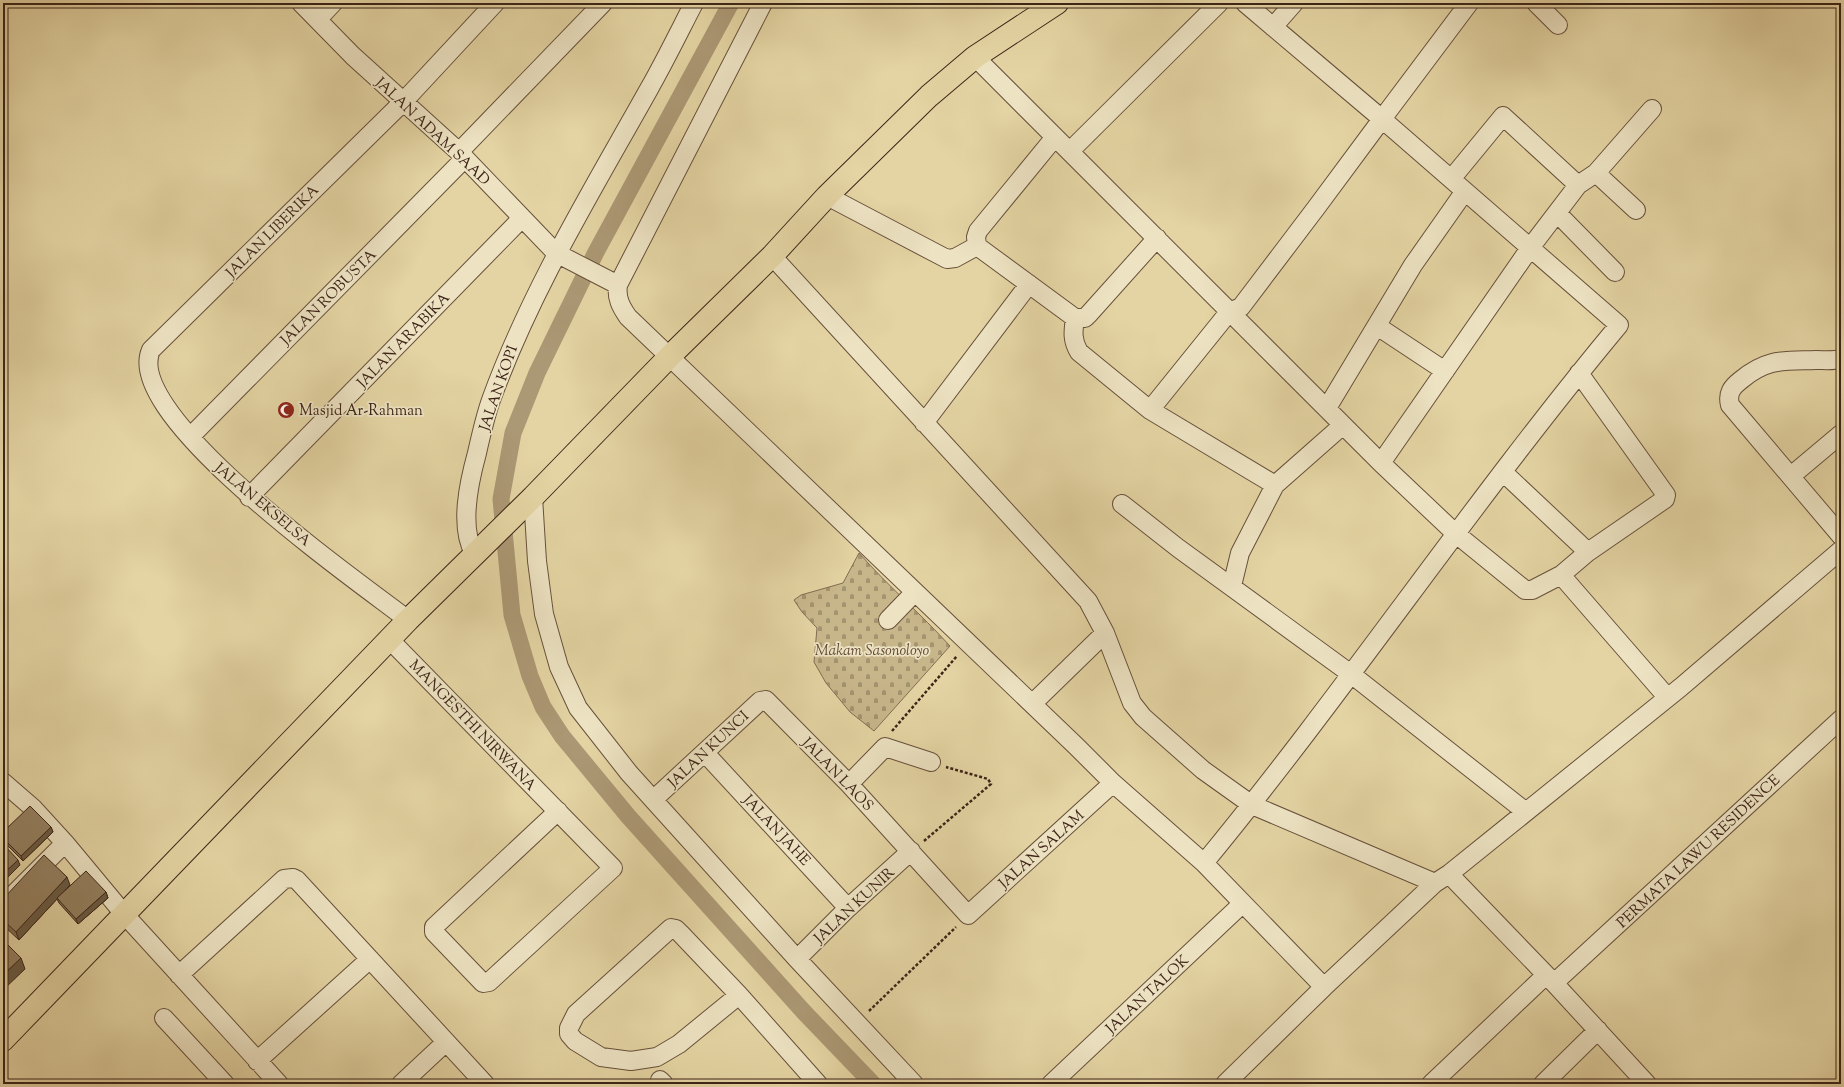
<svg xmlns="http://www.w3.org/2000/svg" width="1844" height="1087" viewBox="0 0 1844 1087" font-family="'Sorts Mill Goudy',serif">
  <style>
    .cemetery { fill: url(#cemetery-stones); stroke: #826d52 }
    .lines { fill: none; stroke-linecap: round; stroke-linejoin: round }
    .canal { stroke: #ab9874; stroke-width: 17 }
    .minor-casing { stroke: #67503b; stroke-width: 20 }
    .major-casing { stroke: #3d2418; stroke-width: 24 }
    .path { stroke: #3d2418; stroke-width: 2.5; stroke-dasharray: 3 2; stroke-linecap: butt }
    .minor { stroke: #ede3c3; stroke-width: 18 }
    .major { stroke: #e4d4a3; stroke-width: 22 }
    .wall { fill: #7f6e53; stroke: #3d2418 }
    .shaded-wall { fill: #685a43; stroke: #3d2418 }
    .building { fill: #948060; stroke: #3d2418 }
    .labels { text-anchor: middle; stroke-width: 3.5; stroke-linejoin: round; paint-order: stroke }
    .street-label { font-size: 15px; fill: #3d2418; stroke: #ede3c3 }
    .poi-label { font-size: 15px; fill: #3d2418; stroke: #ede3c3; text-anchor: start }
    .park-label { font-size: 15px; font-style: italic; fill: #604835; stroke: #ede3c3 }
  </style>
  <defs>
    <pattern id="cemetery-stones" width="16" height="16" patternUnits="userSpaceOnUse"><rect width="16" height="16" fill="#c8b68b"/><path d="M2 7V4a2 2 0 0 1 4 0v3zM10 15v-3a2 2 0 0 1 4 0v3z" fill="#a49471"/></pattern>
  </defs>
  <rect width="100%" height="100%" fill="#e4d4a3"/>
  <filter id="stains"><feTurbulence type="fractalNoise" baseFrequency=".005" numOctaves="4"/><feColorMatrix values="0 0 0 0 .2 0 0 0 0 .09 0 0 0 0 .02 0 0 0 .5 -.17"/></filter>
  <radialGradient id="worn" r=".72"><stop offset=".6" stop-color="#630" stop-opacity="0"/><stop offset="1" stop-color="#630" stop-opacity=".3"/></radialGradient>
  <path class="cemetery" d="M859,553C888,586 921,614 950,646L874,731L850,712L826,683L814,662L817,628L802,612L794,600L801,595L843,583Z"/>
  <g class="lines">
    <path class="canal" d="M731,3L596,252L537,373L513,433L501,499L512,615L530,676L543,707L562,736L628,816L803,1011L873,1084"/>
    <g class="minor-casing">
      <path id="minor" d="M301,3L353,56L459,152L556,253L618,285C616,298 621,307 628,317L1076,746L1113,783L1204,863L1324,987
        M1245,3L1382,119L1469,3
        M1536,3L1558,25
        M318,19L333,3
        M1273,27L1294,3
        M975,57L1381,463L1455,533L1525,590H1532L1561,575L1667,697
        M1055,137L978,231L976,237L977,246L1075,318H1085L1088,315L1157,238
        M1070,151L1219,3
        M459,152L603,3
        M1596,173L1636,210
        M1452,178L1503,116L1578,185
        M827,196L947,259L955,258L977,246
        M1557,213L1615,272
        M772,256L1088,601L1105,633L1132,703L1143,717L1203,770L1252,805L1435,883
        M618,285L763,3
        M1075,318C1073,332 1072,340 1079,352L1150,410L1275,485
        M1377,326L1445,371
        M1841,359C1833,361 1824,360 1816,360C1784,361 1767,358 1741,380C1732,387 1727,393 1730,405L1841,536
        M1327,408L1413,265L1465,191
        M1150,410L1229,312L1241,307L1316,208L1382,119L1619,325C1474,499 1348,688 1204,863
        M924,423L1029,284
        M190,437L465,158
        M1381,463L1530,248L1578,185L1596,173L1652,109
        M1503,472L1588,552
        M1791,476L1841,434
        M249,497L522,218
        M533,497L537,561L544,614L559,667L578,708L629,773L797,959L914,1084
        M1122,504L1178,548L1351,674L1526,812
        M474,553C459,526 469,482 477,453C481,435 485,417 491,400C531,290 592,191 649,89C665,61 679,32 694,3
        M1561,575L1588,552L1665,499L1666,495L1579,373
        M1232,586L1240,553L1275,485L1343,425
        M408,620C359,582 121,416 151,350L403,102L495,3
        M888,620L914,593
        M389,639L613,868L489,982L483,983L434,932V927L558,811
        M1032,704L1105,633
        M705,753L848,908
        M3,782L33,808L65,843L124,914L279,1084
        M849,784L885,747L931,762
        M654,799L760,701L766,700L849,784L968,915L1113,783
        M1449,874L1554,983L1647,1084
        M3,905L65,843
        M797,959L848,908L911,851
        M179,975L284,879L293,878L297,880L485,1084
        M1554,983L1841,719
        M739,995L679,1044L657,1057L631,1061L601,1057L575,1041L569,1034V1028L576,1014L671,928L676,929L680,933L739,995L818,1084
        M164,1018L225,1084
        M257,1061L370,959
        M660,1080L664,1084
        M401,1084L446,1042
        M1051,1084L1242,904
        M1225,1084L1324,987L1435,883L1449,874L1681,687L1841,550
        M1431,1084L1546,975
        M1543,1084L1598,1030"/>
    </g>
    <g class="major-casing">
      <path id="major" d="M3,1040L408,620L533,497L669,357L772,256L827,196L929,96L975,57L1057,3"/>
    </g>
    <path class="path" d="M892,731L957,656
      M924,841L991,784L988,779L946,767
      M869,1011L956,927"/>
    <use href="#minor" class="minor"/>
    <use href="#major" class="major"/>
  </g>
  <path class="wall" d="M51,827L53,832L23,861L3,841V832Z
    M70,885L66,889L106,892L108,898L78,924L59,903L57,899L19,940L3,925V899Z"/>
  <path class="shaded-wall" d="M51,827L53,832L23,861L21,856Z
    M18,860L20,865L3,882V874Z
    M67,877L70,885L19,940L16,932Z
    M106,892L108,898L78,924L76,919Z
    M21,958L25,969L3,990V975Z"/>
  <path class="building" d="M30,806L51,827L21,856L3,838V832Z
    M5,846L18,860L3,874V848Z
    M44,855L67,877L16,932L3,920V899Z
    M86,871L106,892L76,919L57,898Z
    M3,940L21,958L3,975Z"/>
  <defs>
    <g id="mosque-disc" transform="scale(0.9)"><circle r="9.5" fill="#8f2418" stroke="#ede3c3"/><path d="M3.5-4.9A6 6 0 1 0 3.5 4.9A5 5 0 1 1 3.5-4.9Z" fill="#fff"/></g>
  </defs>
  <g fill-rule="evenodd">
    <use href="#mosque-disc" x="286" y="410"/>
  </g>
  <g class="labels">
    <g class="street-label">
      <text transform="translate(433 131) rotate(43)" y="5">JALAN ADAM SAAD</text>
      <text transform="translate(272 231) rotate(-45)" y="5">JALAN LIBERIKA</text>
      <text transform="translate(328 297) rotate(-45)" y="5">JALAN ROBUSTA</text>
      <text transform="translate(403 340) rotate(-46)" y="5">JALAN ARABIKA</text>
      <text transform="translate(498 388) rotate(-71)" y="5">JALAN KOPI</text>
      <text transform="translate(263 504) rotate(40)" y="5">JALAN EKSELSA</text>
      <text transform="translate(473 725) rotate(46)" y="5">MANGESTHI NIRWANA</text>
      <text transform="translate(708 749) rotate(-43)" y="5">JALAN KUNCI</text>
      <text transform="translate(838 774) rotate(46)" y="5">JALAN LAOS</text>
      <text transform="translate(777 830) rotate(47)" y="5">JALAN JAHE</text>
      <text transform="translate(1041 849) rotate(-42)" y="5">JALAN SALAM</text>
      <text transform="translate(1698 851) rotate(-43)" y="5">PERMATA LAWU RESIDENCE</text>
      <text transform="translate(854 905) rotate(-43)" y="5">JALAN KUNIR</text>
      <text transform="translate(1147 994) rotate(-43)" y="5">JALAN TALOK</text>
    </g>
    <g class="poi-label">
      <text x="299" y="415">Masjid Ar-Rahman</text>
    </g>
    <g class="park-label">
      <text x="872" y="655">Makam Sasonoloyo</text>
    </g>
  </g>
  <rect width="1844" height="1087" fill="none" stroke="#e4d4a3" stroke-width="16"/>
  <rect x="4" y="4" width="1836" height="1079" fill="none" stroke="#3d2418" stroke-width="2"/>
  <rect x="8" y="8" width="1828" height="1071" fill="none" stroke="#3d2418"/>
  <rect width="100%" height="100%" filter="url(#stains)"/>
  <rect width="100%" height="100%" fill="url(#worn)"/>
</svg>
